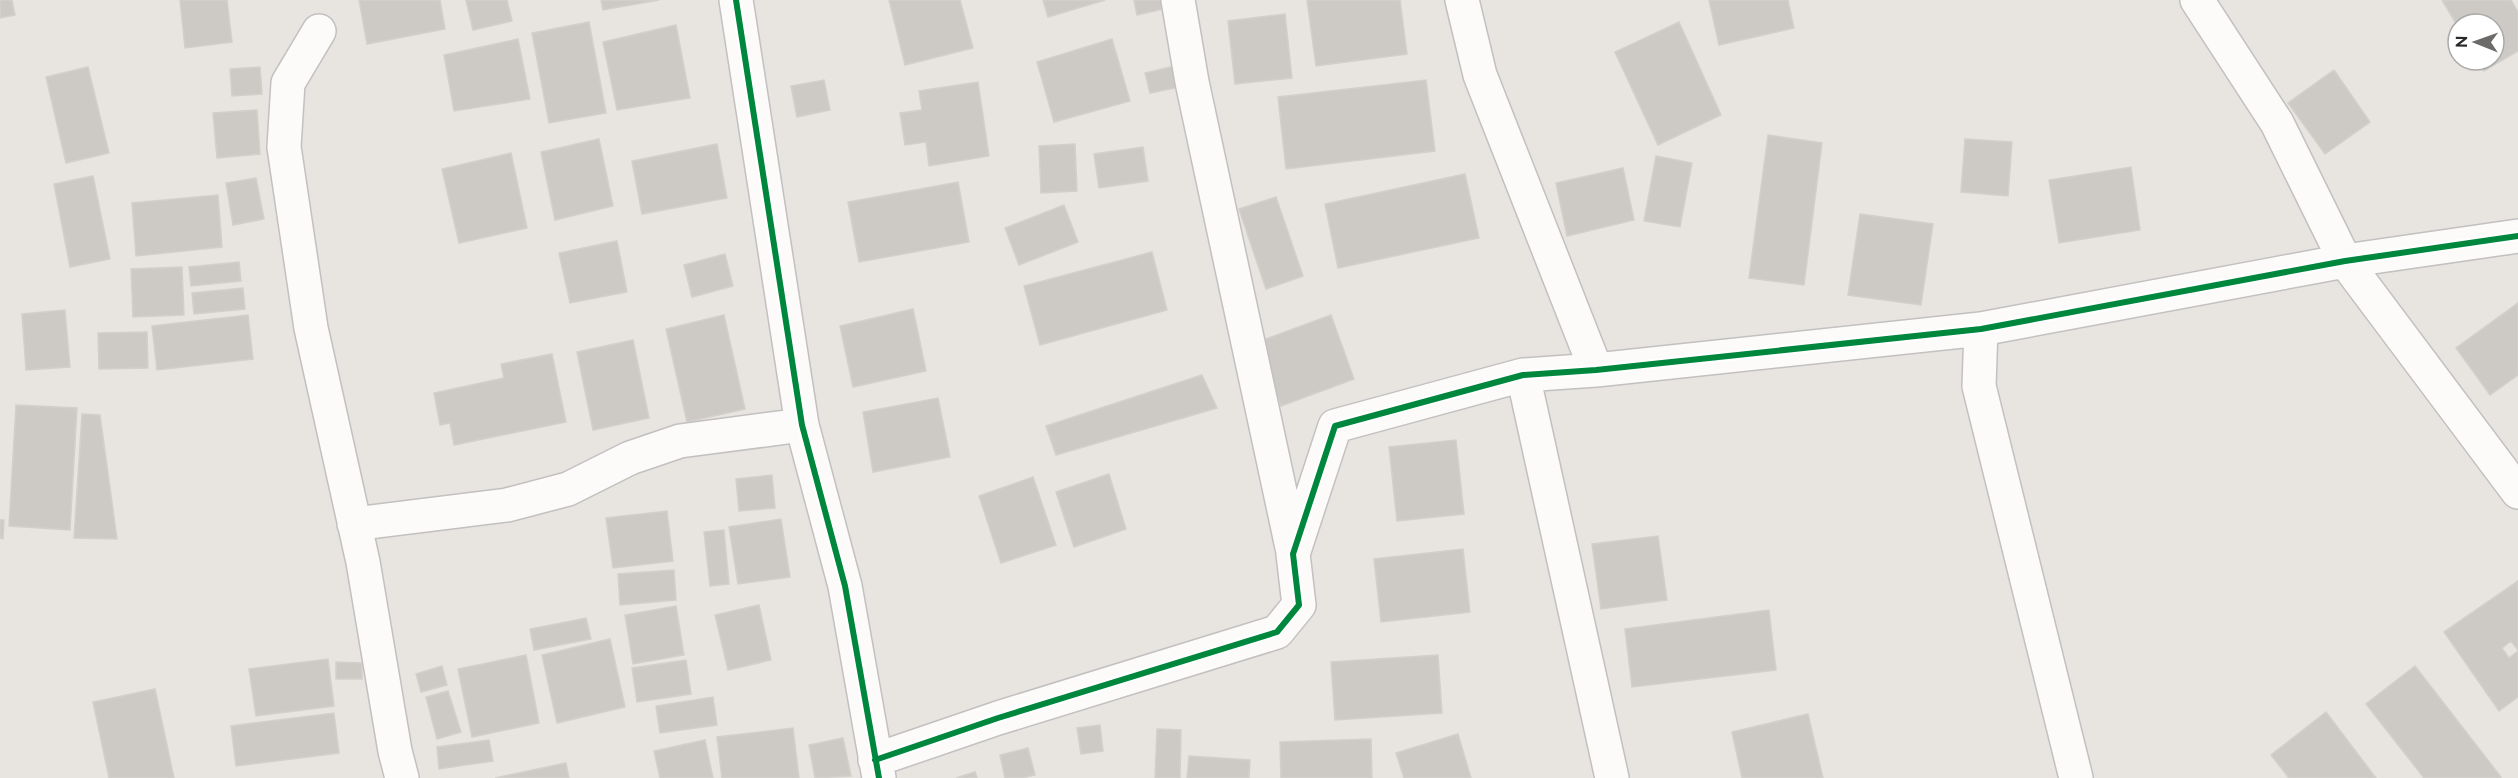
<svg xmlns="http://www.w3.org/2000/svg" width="2518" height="778" viewBox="0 0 2518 778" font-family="Raleway,sans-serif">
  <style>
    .building { fill: #cdcac6; stroke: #d3d0cb; stroke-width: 1.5 }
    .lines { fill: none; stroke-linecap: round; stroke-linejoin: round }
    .minor-casing { stroke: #c2c0c1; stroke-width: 36 }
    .minor { stroke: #fcfbfa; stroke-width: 33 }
    .cycleway-casing { stroke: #fff; stroke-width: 10 }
    .cycleway { stroke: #00873e; stroke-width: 6 }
  </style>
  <rect width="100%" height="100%" fill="#e8e4df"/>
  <path class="building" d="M0,0H12L15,15L0,18Z
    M180,0H227L232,42L185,48Z
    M359,0H440L445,29L367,44Z
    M466,0H507L512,21L473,30Z
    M601,0H659L603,10Z
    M889,0H960L973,48L905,65Z
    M1043,0H1105L1048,17Z
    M1134,0H1165L1167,8L1137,15Z
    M1307,0H1400L1407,54L1316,66Z
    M1709,0H1788L1794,28L1719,45Z
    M2442,0H2511L2518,12V51L2484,71L2477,60H2494V24H2458V27Z
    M1285,14L1292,78L1235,84L1228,21Z
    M589,22L606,113L549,123L532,33Z
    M1679,22L1721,115L1658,145L1615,52Z
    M676,25L690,98L617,110L603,42Z
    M518,39L530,99L454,111L444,55Z
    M1112,39L1130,101L1054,122L1037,62Z
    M1175,66L1180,87L1150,93L1145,73Z
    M88,67L109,153L66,163L46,77Z
    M260,67L262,94L232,96L230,69Z
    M2334,70L2370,122L2325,154L2288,103Z
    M824,80L830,110L797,117L791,86Z
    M1426,80L1435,151L1286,169L1278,97Z
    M978,82L989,156L929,166L926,142L905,145L900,113L922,110L919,91Z
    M257,110L260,154L217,158L213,113Z
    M1768,135L1822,143L1804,285L1749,278Z
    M599,139L613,206L555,220L541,152Z
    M1965,139L2012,142L2008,196L1961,192Z
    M717,144L727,198L642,214L632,161Z
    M1075,144L1077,191L1041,193L1039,146Z
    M1143,147L1148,181L1099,188L1094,154Z
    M511,153L527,228L459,243L442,169Z
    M1656,156L1692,163L1680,227L1644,221Z
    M2131,167L2140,230L2059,243L2049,180Z
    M1623,168L1634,220L1567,236L1556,183Z
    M1465,174L1479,238L1338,268L1325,204Z
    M93,176L110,259L70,267L54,184Z
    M256,178L264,219L233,225L226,183Z
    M958,182L969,242L859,262L848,202Z
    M218,195L222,247L136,256L132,203Z
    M1276,197L1303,276L1266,289L1239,209Z
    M1064,205L1078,242L1019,265L1005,228Z
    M1860,214L1933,224L1921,305L1848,295Z
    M617,241L627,292L570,303L559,253Z
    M1152,252L1167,310L1040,345L1024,286Z
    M725,254L733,286L692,297L684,265Z
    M239,262L241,281L191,286L189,267Z
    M182,267L184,315L133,317L131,269Z
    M243,288L245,309L194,314L192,293Z
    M2518,303V375L2490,395L2456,348Z
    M913,309L926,371L853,387L840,326Z
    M65,310L70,367L26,370L22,314Z
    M248,315L253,359L157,370L152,326Z
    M724,315L745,409L687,422L666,329Z
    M1331,315L1354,379L1281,406L1258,342Z
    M147,332L148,368L99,369L98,333Z
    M633,340L649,418L593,430L577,352Z
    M552,354L566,422L454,445L450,423L440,425L434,393L504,378L501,364Z
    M1202,375L1217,408L1056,455L1046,426Z
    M938,398L950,457L873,472L863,412Z
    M16,405L77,408L70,530L9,526Z
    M82,414L100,415L117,539L74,538Z
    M1456,440L1464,514L1397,521L1389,447Z
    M1109,474L1126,529L1074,547L1056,492Z
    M772,475L775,508L739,511L736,479Z
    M1033,477L1056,545L1001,563L979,496Z
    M667,511L673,561L613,568L606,518Z
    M781,519L790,577L738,584L729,527Z
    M0,520H4L3,539L0,538Z
    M724,530L729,584L710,586L704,532Z
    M1658,536L1667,600L1601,609L1592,544Z
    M1463,549L1470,612L1381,622L1374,559Z
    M674,570L676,600L620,605L618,574Z
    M2518,581V650L2511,641L2502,648L2509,658L2518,651V697L2499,711L2444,632Z
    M759,605L771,660L728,670L715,615Z
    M676,606L684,655L633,664L625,615Z
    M1769,610L1776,670L1632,687L1625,629Z
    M586,618L591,639L534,650L530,629Z
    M610,639L625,707L557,723L542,655Z
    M526,655L539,723L472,737L458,669Z
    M1438,655L1442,713L1335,720L1331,662Z
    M328,659L334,706L256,716L249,669Z
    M686,660L691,694L637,702L632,668Z
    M336,662L362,663V679H336Z
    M442,666L447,685L421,692L416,674Z
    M2415,666L2501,777L2499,778H2424L2366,704Z
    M155,689L174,778H109L93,702Z
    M448,691L461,732L437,739L426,697Z
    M713,697L717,725L660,733L656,706Z
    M2326,712L2376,778H2289L2271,755Z
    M334,713L339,753L236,766L231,726Z
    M1808,714L1823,778H1742L1732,732Z
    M1100,725L1103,751L1081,754L1077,728Z
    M793,728L799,778H722L717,737Z
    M1157,729L1181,730L1180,778H1155Z
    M1458,734L1471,778H1404L1396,753Z
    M843,738L851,776L815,778L809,745Z
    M1371,739L1372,778H1281L1280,742Z
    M489,740L493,761L439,769L437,747Z
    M705,740L713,778H660L654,751Z
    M1028,748L1035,775L1022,778H1005L1000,755Z
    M1189,756L1250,760L1249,778H1187Z
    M566,763L569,778H495Z
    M975,772L977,778H956Z"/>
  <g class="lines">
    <g class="minor-casing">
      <path id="minor" d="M736,0L802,425L845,586L879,778
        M1178,0L1192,82L1293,552
        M1462,0L1480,75L1596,370
        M2197,0L2277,123L2345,261L2518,492
        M319,31L288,83L284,147L311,328L363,562L395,751L402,778
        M1981,329L1979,386L2076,778
        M1523,375L1612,778
        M354,524L507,505L568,489L630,458L680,441L802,425
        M875,760L998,718L1277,632L1299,605L1293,554L1335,426L1523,375L1596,370L1981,329L2345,261L2518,236"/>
    </g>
    <use href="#minor" class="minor"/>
    <g class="cycleway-casing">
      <path id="cycleway" d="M736,0L802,425L845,586L879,778
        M875,760L998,718L1277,632L1299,605L1293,554L1335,426L1523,375L1596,370L1981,329L2345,261L2518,236"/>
    </g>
    <use href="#cycleway" class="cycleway"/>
  </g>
  <g transform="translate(2476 42) rotate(271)"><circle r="28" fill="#ffffff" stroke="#aaaaaa" stroke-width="1.5"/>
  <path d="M0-4.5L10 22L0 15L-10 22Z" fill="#6c6b69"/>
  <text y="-9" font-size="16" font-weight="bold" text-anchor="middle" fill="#2a2a2a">N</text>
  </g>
</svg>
